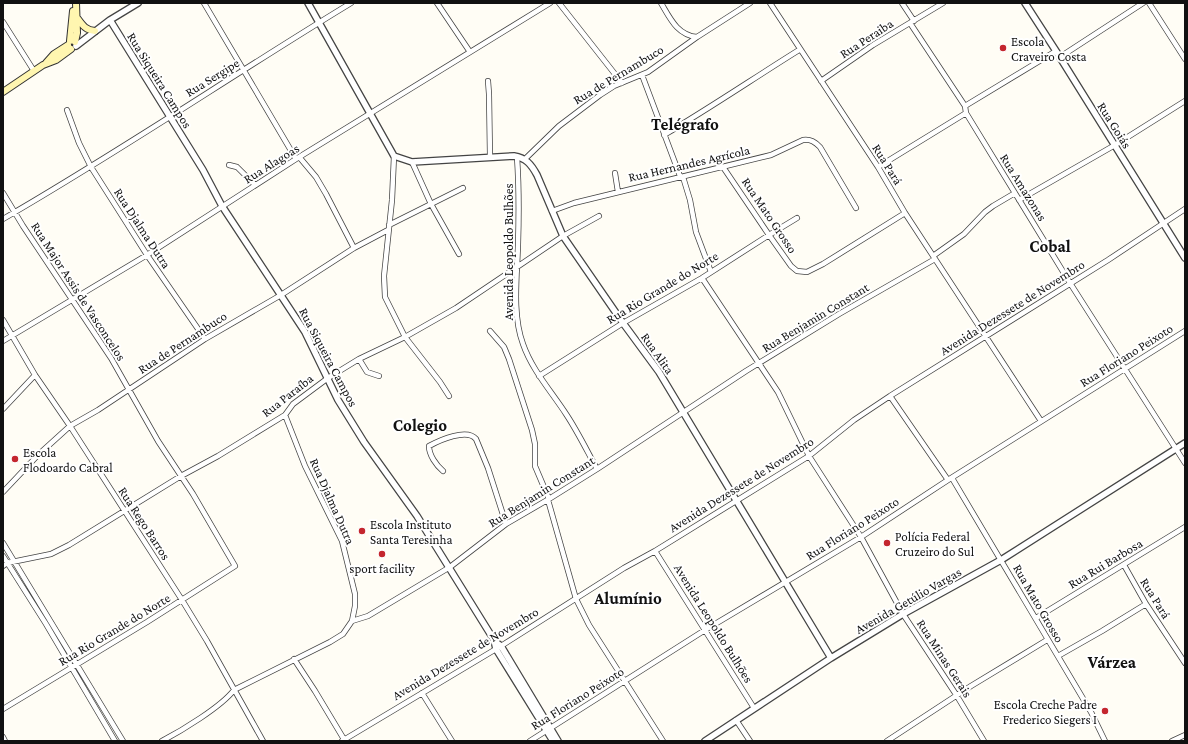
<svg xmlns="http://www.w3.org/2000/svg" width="1188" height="744" viewBox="0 0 1188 744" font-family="'Crimson Pro',serif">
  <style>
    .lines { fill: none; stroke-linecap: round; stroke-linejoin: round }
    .minor-casing { stroke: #444; stroke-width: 6 }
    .tertiary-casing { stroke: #444; stroke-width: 8 }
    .secondary-casing { stroke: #333; stroke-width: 8 }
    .minor { stroke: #fff; stroke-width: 4.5 }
    .tertiary { stroke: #fff; stroke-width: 5.5 }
    .secondary { stroke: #fff6b0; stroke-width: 6 }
    .poi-dot { fill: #c4262e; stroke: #fff; stroke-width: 1.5 }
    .labels { text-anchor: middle; stroke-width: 4; stroke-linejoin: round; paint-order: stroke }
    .street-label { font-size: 13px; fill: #111; stroke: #fff }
    .poi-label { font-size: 13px; fill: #111; stroke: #fff; text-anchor: start }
    .district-label { font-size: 17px; font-weight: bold; fill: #111; stroke: #fff }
  </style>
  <rect width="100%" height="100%" fill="#fffdf5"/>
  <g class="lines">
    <g class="minor-casing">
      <path id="minor" d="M204,3L296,159
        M437,3L470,52
        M559,3L622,83
        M661,3C670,18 677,35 697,37
        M770,3L878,167L905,213L1041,421
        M902,3L914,21
        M1149,3L1185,59
        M3,22L34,71
        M910,23L965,106L966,113L1070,283L1185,463
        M1060,57L1143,3
        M642,75L680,176
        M488,81L489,94L490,157
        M821,81L873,45L943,3
        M965,106L1056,51
        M67,110L79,143L91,167L147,255L205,339
        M664,135C710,108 754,78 799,50
        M394,156L392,200L384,276L385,297L405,337L440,382L449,396
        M517,157C519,186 519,215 518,245C517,277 512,314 523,344C532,370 551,391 566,414C578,432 587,451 597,469
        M300,158L316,177L326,194L354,248
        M525,159L559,126L600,95L614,86L648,72L697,37L750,3
        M412,162L431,204L459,254
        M229,165L237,167L255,185
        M723,167L769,235L791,266L797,271L807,272L823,264L905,213
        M878,167L966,113
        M615,173L618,192
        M683,177L690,200L696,232L711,272
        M3,193L23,226L111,358L158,441L193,494L235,566L147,622L3,709
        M1019,200L1115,145L1185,101
        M552,211L574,203L771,155L803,140C811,139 815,142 820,147L856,208
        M3,219C121,151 234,74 351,3
        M389,225L463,188
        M933,256L964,234L985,212L993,206L1015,193
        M702,278L778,392L809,456L861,537L903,614L957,696L984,741
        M3,320L35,375L70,426L182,600L207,641L263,741
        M490,331L504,347L509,359L532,430L535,444V466L549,499
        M3,341L147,255L296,159L550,3
        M359,359L367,372L379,376
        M539,376L623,323L702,278L769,235L797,218
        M890,396L948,480
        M3,409L35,375
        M285,415L305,466L342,541L355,594V606L352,621
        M443,471C436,465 429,455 429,446C440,440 467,428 476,439L488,468L506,524
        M952,478L1091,712L1105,741
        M3,492L38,455L70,426L98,410L205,339L281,295L354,248L388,230
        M548,500L576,599L589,625L663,741
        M3,543L123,741
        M655,551L754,708
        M3,556L46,624L115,741
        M1124,565L1146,604L1185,663
        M3,566L7,563L51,554L69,545L181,476L218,456L285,415L293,404L328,378L359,359L405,337L456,308L563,236L599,216
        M1036,618L1185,527
        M1058,656L1102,631L1146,604
        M294,659L315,691L345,741
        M422,693L452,741
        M736,720L750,741
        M3,737L5,741
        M162,741C181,731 221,707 234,690L330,642L343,634L352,621L368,616L450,567L506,524L549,499L597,469L746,371L839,314L935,259
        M342,741L501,646L624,568L655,551L809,456L854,420L890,396L1108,260L1185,209
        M530,741L705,630L861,537L948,480L1185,331
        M887,741L971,686L1047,640
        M1172,741L1185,735"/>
    </g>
    <g class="tertiary-casing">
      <path id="tertiary" d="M308,3L394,156L412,162L514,156C526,158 531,164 537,175L563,236L623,323L659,372L831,658
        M1025,3L1056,51L1185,258
        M110,20L203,170L222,206L305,332L338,400L364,442L417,516L494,640L496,649L553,741
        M76,46L110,20L138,3
        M494,641L501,646L558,741
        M705,741L831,658L903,614L1001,560L1185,443"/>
    </g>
    <g class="secondary-casing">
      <path id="secondary" d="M78,19C83,26 86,30 95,31
        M70,41L73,11
        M75,42L77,33L76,3
        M46,63L54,54L68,45
        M3,92L43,65L56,60L71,49"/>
    </g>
    <use href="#minor" class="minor"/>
    <use href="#tertiary" class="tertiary"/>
    <use href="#secondary" class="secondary"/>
  </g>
  <g class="poi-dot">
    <circle cx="1003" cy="48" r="4"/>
    <circle cx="15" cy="459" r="4"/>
    <circle cx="362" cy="531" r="4"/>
    <circle cx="887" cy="543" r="4"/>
    <circle cx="382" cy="554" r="4"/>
    <circle cx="1105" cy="711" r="4"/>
  </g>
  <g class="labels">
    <g class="street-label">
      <text transform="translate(866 38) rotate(-33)" y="5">Rua Peraiba</text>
      <text transform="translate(618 74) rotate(-31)" y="5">Rua de Pernambuco</text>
      <text transform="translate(212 77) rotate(-32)" y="5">Rua Sergipe</text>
      <text transform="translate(160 80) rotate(58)" y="5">Rua Siqueira Campos</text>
      <text transform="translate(1115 125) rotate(58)" y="5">Rua Goiás</text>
      <text transform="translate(271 163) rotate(-32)" y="5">Rua Alagoas</text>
      <text transform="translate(689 163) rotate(-13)" y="5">Rua Hernandes Agrícola</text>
      <text transform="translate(888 164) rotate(58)" y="5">Rua Pará</text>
      <text transform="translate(1024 187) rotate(58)" y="5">Rua Amazonas</text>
      <text transform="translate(770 215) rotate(56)" y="5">Rua Mato Grosso</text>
      <text transform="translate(143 228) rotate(57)" y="5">Rua Djalma Dutra</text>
      <text transform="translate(508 252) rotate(-90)" y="5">Avenida Leopoldo Bulhões</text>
      <text transform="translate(662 287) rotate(-31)" y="5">Rua Rio Grande do Norte</text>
      <text transform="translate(79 291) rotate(57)" y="5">Rua Major Assis de Vasconcelos</text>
      <text transform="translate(1012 307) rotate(-32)" y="5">Avenida Dezessete de Novembro</text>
      <text transform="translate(815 317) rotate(-31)" y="5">Rua Benjamin Constant</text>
      <text transform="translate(182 342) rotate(-33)" y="5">Rua de Pernambuco</text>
      <text transform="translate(658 353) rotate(55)" y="5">Rua Alita</text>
      <text transform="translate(1126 355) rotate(-32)" y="5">Rua Floriano Peixoto</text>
      <text transform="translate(329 357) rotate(62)" y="5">Rua Siqueira Campos</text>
      <text transform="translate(287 395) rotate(-38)" y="5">Rua Paraíba</text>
      <text transform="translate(741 484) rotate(-32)" y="5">Avenida Dezessete de Novembro</text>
      <text transform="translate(541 491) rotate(-32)" y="5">Rua Benjamin Constant</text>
      <text transform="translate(333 501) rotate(66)" y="5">Rua Djalma Dutra</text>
      <text transform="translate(145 523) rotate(57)" y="5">Rua Rego Barros</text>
      <text transform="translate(852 528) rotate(-32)" y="5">Rua Floriano Peixoto</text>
      <text transform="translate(1105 563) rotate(-31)" y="5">Rua Rui Barbosa</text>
      <text transform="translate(1156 598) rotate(58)" y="5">Rua Pará</text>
      <text transform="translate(908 600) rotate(-30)" y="5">Avenida Getúlio Vargas</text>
      <text transform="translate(1039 603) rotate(60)" y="5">Rua Mato Grosso</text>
      <text transform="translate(714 623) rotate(58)" y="5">Avenida Leopoldo Bulhões</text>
      <text transform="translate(114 629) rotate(-31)" y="5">Rua Rio Grande do Norte</text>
      <text transform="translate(465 653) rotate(-31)" y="5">Avenida Dezessete de Novembro</text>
      <text transform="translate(945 658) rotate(57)" y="5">Rua Minas Gerais</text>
      <text transform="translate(577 698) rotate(-32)" y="5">Rua Floriano Peixoto</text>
    </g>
    <g class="poi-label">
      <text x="1011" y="46">Escola<tspan x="1011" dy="15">Craveiro Costa</tspan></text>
      <text x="23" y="457">Escola<tspan x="23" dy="15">Flodoardo Cabral</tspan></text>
      <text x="370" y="529">Escola Instituto<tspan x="370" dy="15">Santa Teresinha</tspan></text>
      <text x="895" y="541">Polícia Federal<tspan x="895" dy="15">Cruzeiro do Sul</tspan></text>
      <text x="382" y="573" text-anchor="middle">sport facility</text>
      <text x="1097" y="709" text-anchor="end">Escola Creche Padre<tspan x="1097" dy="15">Frederico Siegers I</tspan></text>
    </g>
    <g class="district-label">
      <text x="685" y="130">Telégrafo</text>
      <text x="1050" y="252">Cobal</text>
      <text x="420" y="431">Colegio</text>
      <text x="628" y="604">Alumínio</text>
      <text x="1112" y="668">Várzea</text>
    </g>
  </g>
  <rect width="1188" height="744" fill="none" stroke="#111111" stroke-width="8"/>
</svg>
